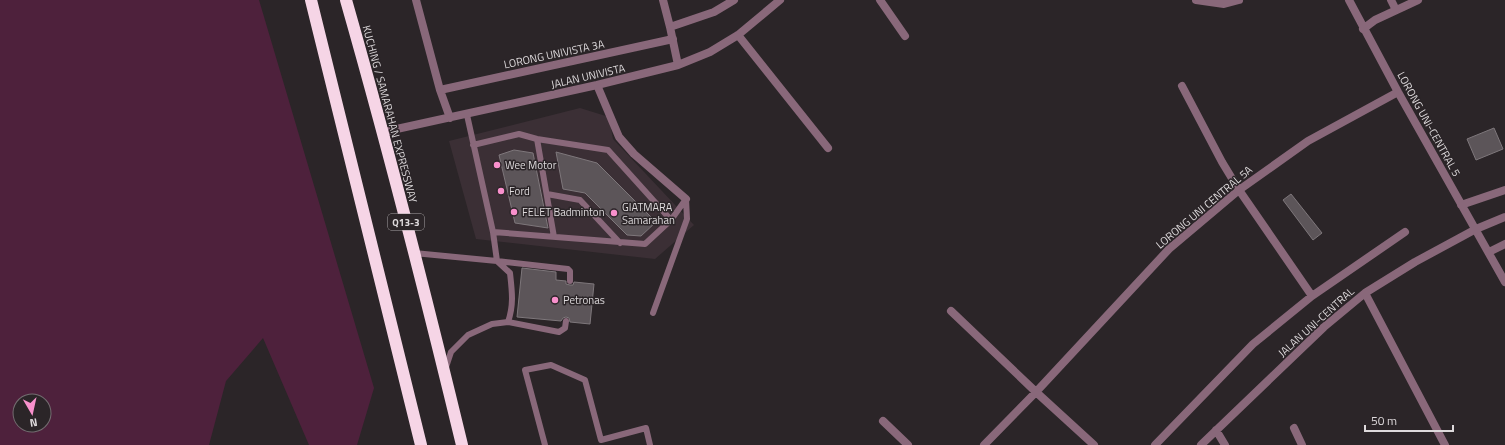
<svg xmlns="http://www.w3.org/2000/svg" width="1505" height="445" viewBox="0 0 1505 445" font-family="'Titillium Web',sans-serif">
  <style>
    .built { fill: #3b2f35 }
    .green { fill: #4e213c; fill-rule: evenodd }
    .building { fill: #5c5559; stroke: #7e777b }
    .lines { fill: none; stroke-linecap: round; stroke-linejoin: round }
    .lane { stroke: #89687a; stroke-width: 6 }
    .street { stroke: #89687a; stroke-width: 8 }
    .highway { stroke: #f6d5e6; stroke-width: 12 }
    .poi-dot { fill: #f890cc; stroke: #2b2528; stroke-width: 1.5 }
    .labels { text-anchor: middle; stroke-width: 3; stroke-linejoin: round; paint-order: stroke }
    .shield { fill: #2b2528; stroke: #a8a4a6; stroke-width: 1 }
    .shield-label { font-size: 10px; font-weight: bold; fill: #dedadc }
    .street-label { font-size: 11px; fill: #dedadc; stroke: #2b2528 }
    .poi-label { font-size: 11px; fill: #dedadc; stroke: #2b2528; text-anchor: start }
  </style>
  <rect width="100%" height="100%" fill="#2b2528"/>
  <path class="built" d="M580,108L609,117L613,139L694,225L655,259L476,239L449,141Z"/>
  <path class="green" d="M0,0H259L374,388L357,445H309L263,338L226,381L209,445H0ZM20,401H44V425H20Z"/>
  <path class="building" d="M1494,128L1503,149L1476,160L1467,139Z
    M514,150L533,153L548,228L515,223L499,155Z
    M556,152L597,163L656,222L641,236L627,235L585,193L563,189Z
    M1291,194L1322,233L1313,240L1283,200Z
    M522,268L556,272V280L566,281V284L570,285H573L574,282L594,284L590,324L570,322L569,318L566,317L563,318L561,321L517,317Z"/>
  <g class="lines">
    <path class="lane" d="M467,115L493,232L497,261L568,269L570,271V281
      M537,139L554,237
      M473,145L519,134L537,139L608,150L671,220
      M547,194L580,200L620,243
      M493,232L645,244L671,220L686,199
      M414,253L497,261L510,273C512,291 514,305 508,322L492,324L468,335L451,352L446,367
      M653,313L687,219L686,199
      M508,322L559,332L565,328L566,321
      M545,445L525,370L551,365L585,380L601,440L646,428L650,445"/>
    <path class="street" d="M416,0L440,90L450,118
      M663,0L670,27L678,65
      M880,0L905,36
      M1196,0L1224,4L1239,0
      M1349,0L1398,92L1505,282
      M1391,0L1396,10
      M670,27L714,12L734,0
      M1363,29L1375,20L1418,0
      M738,35L828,148
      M597,85L619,137L634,154L686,199
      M1182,86L1222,162L1239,190L1312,296
      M440,90L673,39
      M383,132L597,85L678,65L710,52L738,35L780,0
      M1461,205L1505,190
      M1489,252L1505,244
      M1365,293L1445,445
      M951,311L1036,392L1094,445
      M883,421L908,445
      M1294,428L1302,445
      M1216,430L1225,445
      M984,445L1036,392L1169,249L1239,190L1308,141L1398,92
      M1155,445L1253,344L1312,296L1405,232
      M1201,445L1324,327L1365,293L1415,262L1476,229L1505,217"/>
    <path class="highway" d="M311,0L421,445
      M346,0C388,147 426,296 462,445"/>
  </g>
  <g class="poi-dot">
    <circle cx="497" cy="165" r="4"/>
    <circle cx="501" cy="191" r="4"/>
    <circle cx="514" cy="212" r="4"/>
    <circle cx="614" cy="213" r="4"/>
    <circle cx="555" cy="300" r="4"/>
  </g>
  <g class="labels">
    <rect class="shield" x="388" y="214" width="36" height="16" rx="3"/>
    <g class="shield-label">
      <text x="406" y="226">Q13-3</text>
    </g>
    <g class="street-label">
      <text transform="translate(554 54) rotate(-12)" y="4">LORONG UNIVISTA 3A</text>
      <text transform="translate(588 76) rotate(-13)" y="4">JALAN UNIVISTA</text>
      <text transform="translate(390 114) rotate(75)" y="4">KUCHING / SAMARAHAN EXPRESSWAY</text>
      <text transform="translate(1429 124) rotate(61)" y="4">LORONG UNI-CENTRAL 5</text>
      <text transform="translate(1204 207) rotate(-40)" y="4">LORONG UNI CENTRAL 5A</text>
      <text transform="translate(1316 322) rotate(-42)" y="4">JALAN UNI-CENTRAL</text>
    </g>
    <g class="poi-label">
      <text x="505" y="169">Wee Motor</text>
      <text x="509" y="195">Ford</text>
      <text x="622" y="211">GIATMARA<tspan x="622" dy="13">Samarahan</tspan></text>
      <text x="522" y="216">FELET Badminton</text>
      <text x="563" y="304">Petronas</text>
    </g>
  </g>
  <g transform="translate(32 413) rotate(171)"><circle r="19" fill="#2b2528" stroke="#736d70"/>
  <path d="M0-3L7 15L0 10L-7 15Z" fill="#f890cc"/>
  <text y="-6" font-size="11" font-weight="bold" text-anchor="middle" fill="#dedadc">N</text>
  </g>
  <path d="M1365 425v6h88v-6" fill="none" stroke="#dedadc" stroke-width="2"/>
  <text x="1371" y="425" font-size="12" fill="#dedadc" stroke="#2b2528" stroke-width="3" paint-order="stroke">50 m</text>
</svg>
